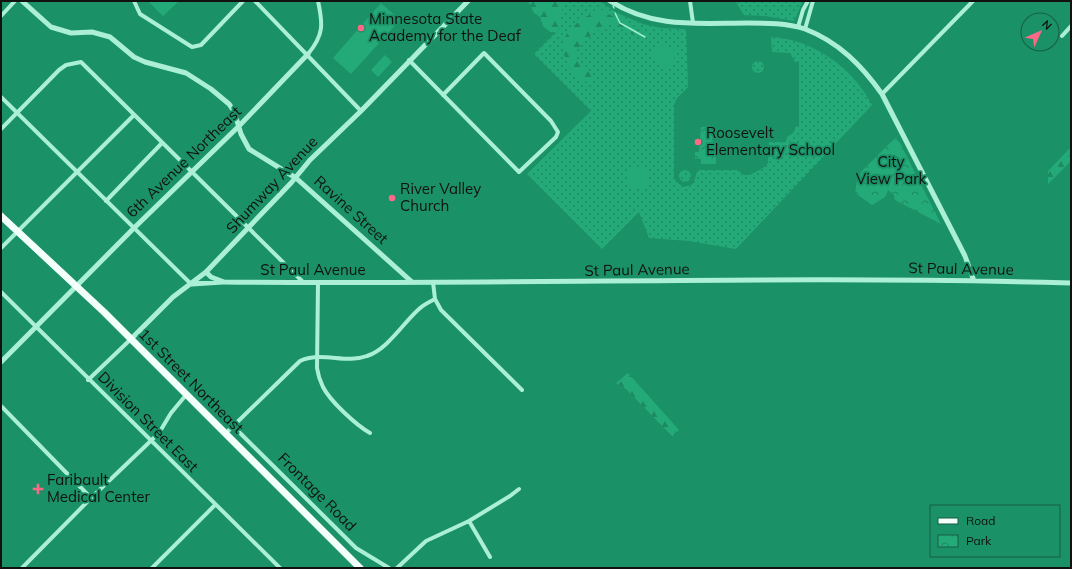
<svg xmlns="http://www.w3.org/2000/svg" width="1072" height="569" viewBox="0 0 1072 569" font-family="Mulish,sans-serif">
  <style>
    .grass { fill: url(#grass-dots) }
    .forest { fill: url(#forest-firs) }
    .park { fill: url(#park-crowns) }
    .pitch { fill: #24aa79 }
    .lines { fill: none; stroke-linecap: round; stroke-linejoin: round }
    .stream { stroke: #9df1d1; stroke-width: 1.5 }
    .minor { stroke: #aaefd6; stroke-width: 4 }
    .tertiary { stroke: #aaefd6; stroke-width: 5 }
    .primary { stroke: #f2fffb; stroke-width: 7 }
    .poi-dot { fill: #ff6886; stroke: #1b9168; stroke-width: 1.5 }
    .labels { text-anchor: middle; stroke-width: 3.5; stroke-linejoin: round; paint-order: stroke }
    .poi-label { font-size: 15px; fill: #111; stroke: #1b9168; text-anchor: start }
    .street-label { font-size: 15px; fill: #111; stroke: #1b9168 }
    .park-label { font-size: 15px; fill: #111; stroke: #1b9168 }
  </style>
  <defs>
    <pattern id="grass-dots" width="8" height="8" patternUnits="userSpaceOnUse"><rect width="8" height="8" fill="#24aa79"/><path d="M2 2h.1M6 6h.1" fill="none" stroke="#1e8962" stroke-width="1.8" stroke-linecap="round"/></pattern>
    <pattern id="forest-firs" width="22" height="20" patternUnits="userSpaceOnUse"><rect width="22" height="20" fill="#24aa79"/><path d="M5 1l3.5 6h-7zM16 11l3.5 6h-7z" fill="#1e8962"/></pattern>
    <pattern id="park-crowns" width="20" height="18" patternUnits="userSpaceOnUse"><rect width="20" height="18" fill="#24aa79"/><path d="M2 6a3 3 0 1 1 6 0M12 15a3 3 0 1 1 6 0" fill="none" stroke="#1e8962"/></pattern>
  </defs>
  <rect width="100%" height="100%" fill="#1b9168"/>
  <path class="grass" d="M532,1H600L617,13L643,24L660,28L686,29L688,87L677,98L674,105V177L676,182L684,187L693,184L697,172L700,170H737L744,175H750L763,168L768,163L769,142H786L787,137L793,133L796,126L799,127V62H795L790,53L772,52L771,37C813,39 853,68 872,105L736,249L689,241L649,238L639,212L602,249L527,174L591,111L534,54L560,28Z
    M735,1H803L794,21L765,16L744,15Z
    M752 67a6 6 0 1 1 12 0a6 6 0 1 1-12 0Z
    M679 176a6 6 0 1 1 12 0a6 6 0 1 1-12 0Z"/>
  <path class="forest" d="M528,1H563C562,8 561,27 558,32H550L543,26L540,17L534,13Z
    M595,10H602C612,18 634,23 639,33L635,36C628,33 620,25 613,24C604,22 574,47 575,57C576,63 588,69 592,74L591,80L587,82C570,73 555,50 568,32C574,23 587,18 595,10Z
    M1071,147V161L1048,184V171Z
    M628,373L679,430L673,437L626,389L616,383Z"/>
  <path class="park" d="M148,1H179L163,16Z
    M701,127H710V129L713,130V145H715L714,152H716V164H701V159H695V152H699Z
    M896,137L901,145L941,224L895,200L894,195L888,190L885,197L872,205L855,193L857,181L862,171Z"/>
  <path class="pitch" d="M164,1H175L164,11L159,6Z
    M381,3L400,20L351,74L333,58Z
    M664,45L674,49L676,53L672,63L665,67L659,66L652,57L655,48Z
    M385,55L392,62L378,77L371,70Z
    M640,166L645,170L651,182L649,186C627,198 617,171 640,166Z"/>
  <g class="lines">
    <path class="stream" d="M613,6L614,8
      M615,13L620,23L645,37"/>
    <path class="minor" d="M134,1L140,14L192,47L201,45L243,1
      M255,1L361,111
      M690,1L693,23
      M1,16L15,1
      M798,27L803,10L808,1
      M805,29L813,1
      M1062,36L1071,26
      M308,54C324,35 323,24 318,1
      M409,60L519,172L556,137L558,132L551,121L484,53L443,95
      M882,94L973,1
      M1,97L191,284
      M1,129L59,70L66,65L81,62L304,283
      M106,201L162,143
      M1,248L134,115
      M433,282L435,299L441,310L522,390
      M318,283L317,368C318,375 320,381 323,387C330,401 356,425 370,433
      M1,292L280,568
      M88,380L131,339
      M1,406L91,498
      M233,426L356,548L389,568
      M225,434L300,361C321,351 346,364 367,356C388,349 403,323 419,309C423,305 429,302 435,299
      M469,521L490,557
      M22,568L91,498L159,433L171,413L186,395
      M152,568L215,505
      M397,568L426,541L469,521L510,496L519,489"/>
    <path class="tertiary" d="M22,1L51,27L71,33L92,32L110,37L134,57L145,62L186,73L211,89L229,104L234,111L241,134L249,149L296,178L412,282
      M610,1C654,29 698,23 748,23C766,23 787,23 805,29C839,42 862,66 882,94L965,256L974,281
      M206,272L211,277L224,282C506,285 789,275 1071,283
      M192,284L223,282
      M131,339L173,297L206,272L291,183L310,160L361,111L468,1
      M1,362L133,229L239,126L308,54"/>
    <path class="primary" d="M1,216L104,312L360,568"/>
  </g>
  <g class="poi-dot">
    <circle cx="361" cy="28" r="4"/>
    <circle cx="698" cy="142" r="4"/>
    <circle cx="392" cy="198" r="4"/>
    <path d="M36 483h4v4h4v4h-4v4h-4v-4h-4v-4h4z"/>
  </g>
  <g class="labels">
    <g class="poi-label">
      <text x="369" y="24">Minnesota State<tspan x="369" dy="17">Academy for the Deaf</tspan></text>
      <text x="706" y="138">Roosevelt<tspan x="706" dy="17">Elementary School</tspan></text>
      <text x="400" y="194">River Valley<tspan x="400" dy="17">Church</tspan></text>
      <text x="47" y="485">Faribault<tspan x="47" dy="17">Medical Center</tspan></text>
    </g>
    <g class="street-label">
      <text transform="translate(184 162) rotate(-44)" y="5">6th Avenue Northeast</text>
      <text transform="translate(272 185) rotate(-47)" y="5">Shumway Avenue</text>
      <text transform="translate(351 210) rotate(42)" y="5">Ravine Street</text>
      <text transform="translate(961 269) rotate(1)" y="5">St Paul Avenue</text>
      <text x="313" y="275">St Paul Avenue</text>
      <text transform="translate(637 270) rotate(-1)" y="5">St Paul Avenue</text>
      <text transform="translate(191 381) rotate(45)" y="5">1st Street Northeast</text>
      <text transform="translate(148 422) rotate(45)" y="5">Division Street East</text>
      <text transform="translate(317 492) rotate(45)" y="5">Frontage Road</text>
    </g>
    <g class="park-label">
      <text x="891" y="167">City<tspan x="891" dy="17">View Park</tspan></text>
    </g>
  </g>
  <rect width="1072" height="569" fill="none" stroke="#111111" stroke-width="4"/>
  <rect x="930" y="505" width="130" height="52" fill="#1b9168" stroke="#175e45"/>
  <rect x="938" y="518" width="20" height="6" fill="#f2fffb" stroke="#175e45"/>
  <text x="966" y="525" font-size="12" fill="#111111">Road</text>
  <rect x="938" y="535" width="20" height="12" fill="url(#park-crowns)" stroke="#175e45"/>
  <text x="966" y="545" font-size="12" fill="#111111">Park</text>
  <g transform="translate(1040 32) rotate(45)"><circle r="19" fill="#1b9168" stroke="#175e45"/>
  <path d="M0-3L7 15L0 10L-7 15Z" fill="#ff6886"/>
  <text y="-6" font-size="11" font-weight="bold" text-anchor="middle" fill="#111111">N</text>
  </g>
</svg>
